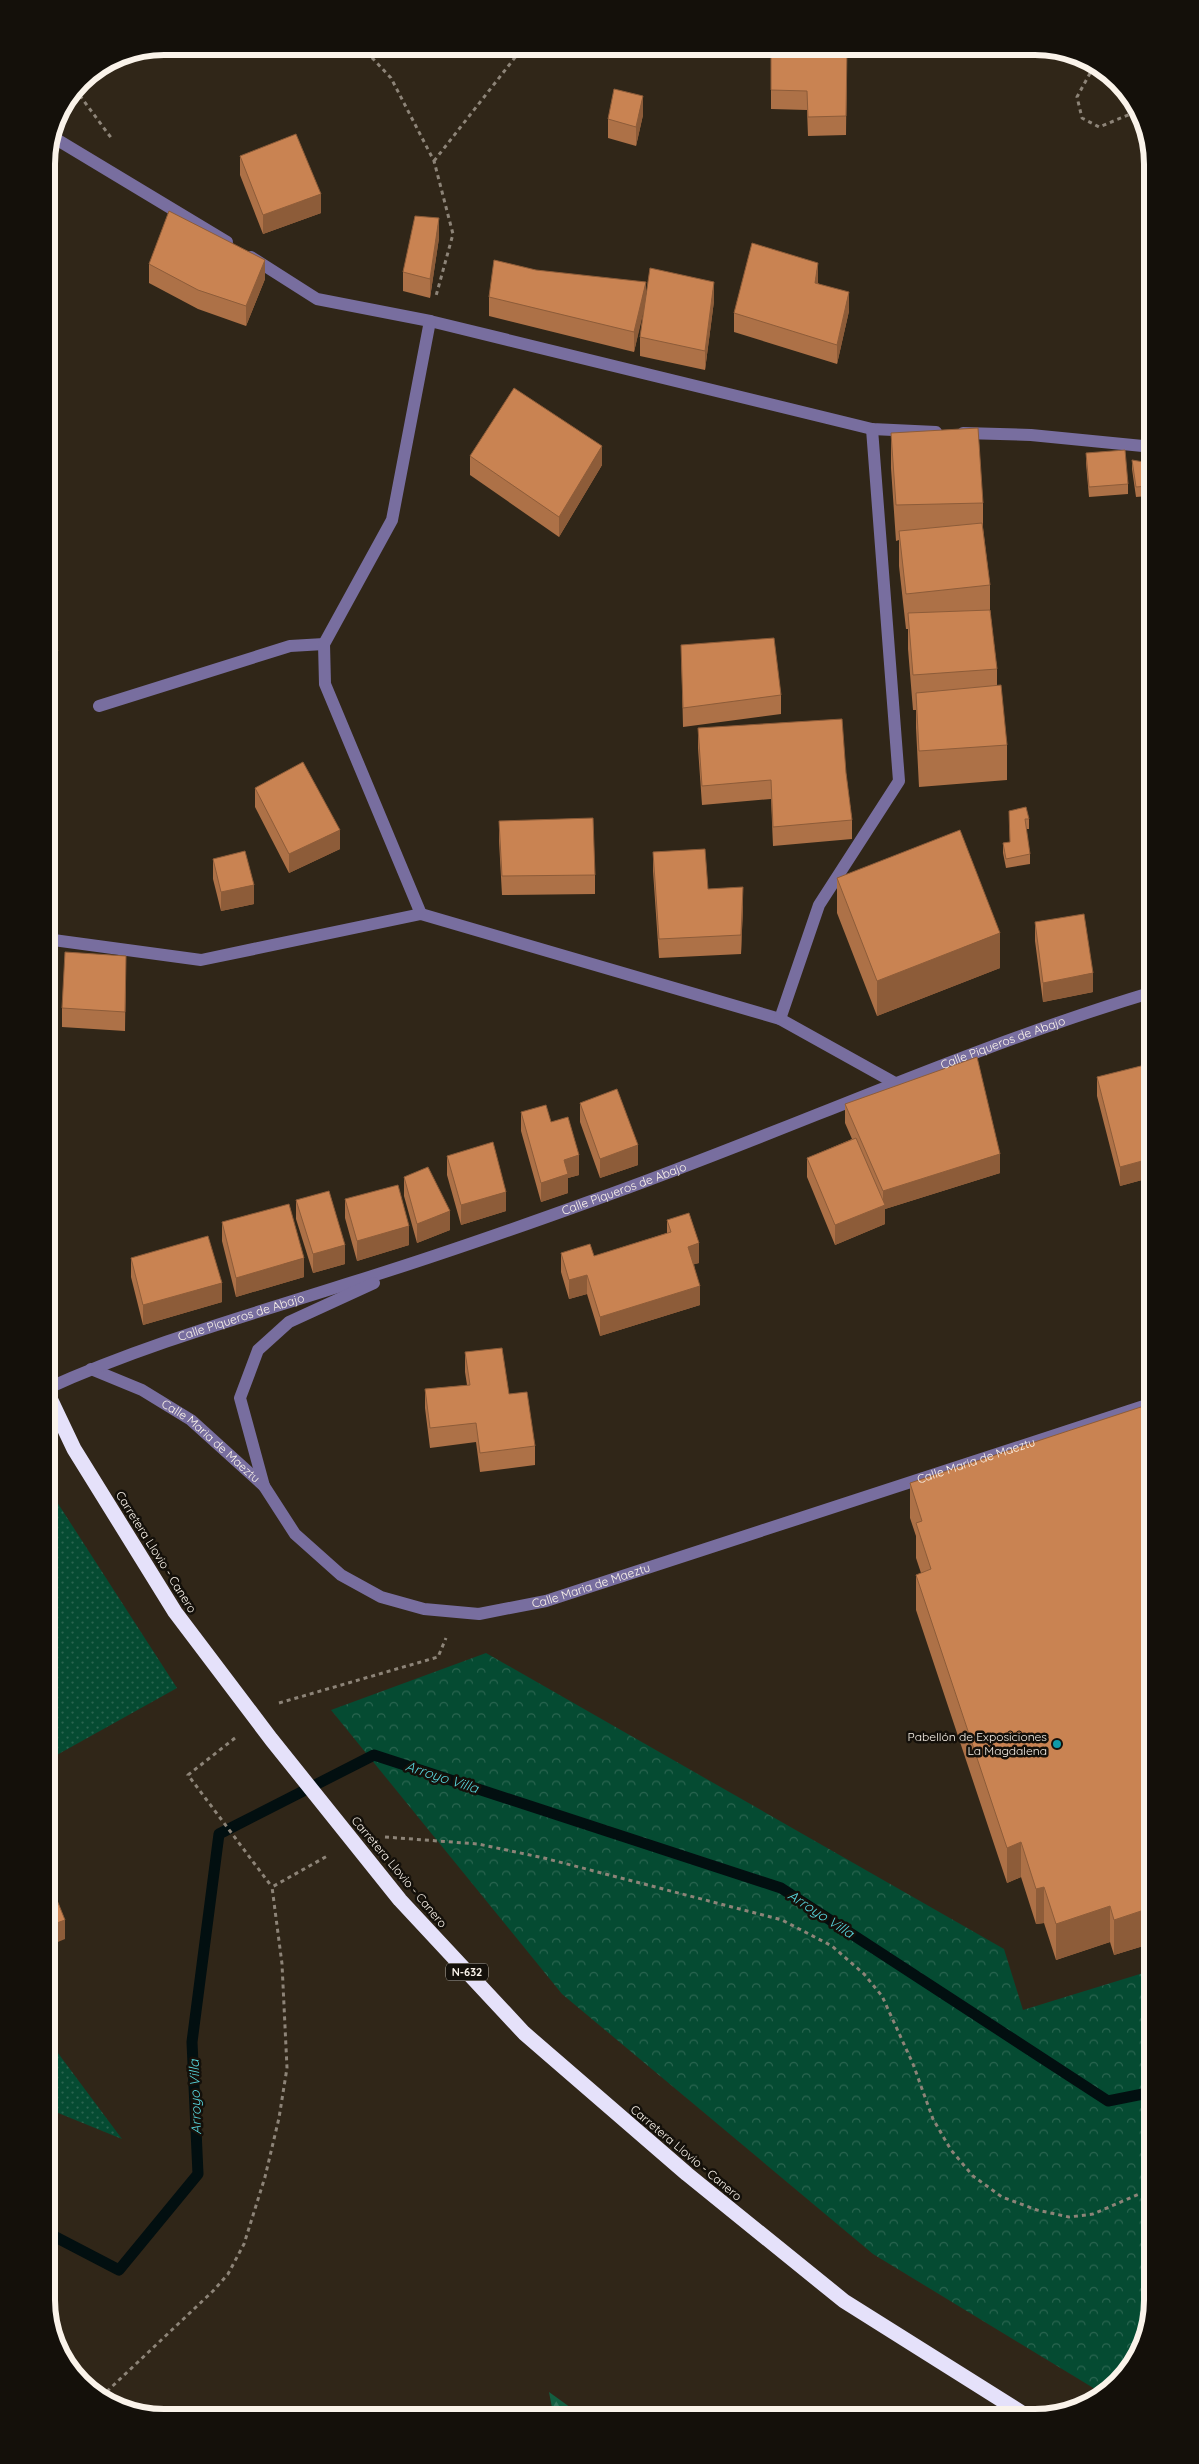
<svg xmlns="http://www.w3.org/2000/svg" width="1199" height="2464" viewBox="0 0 1199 2464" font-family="Quicksand,sans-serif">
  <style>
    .grass { fill: url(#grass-dots) }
    .forest { fill: url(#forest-firs) }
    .park { fill: url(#park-crowns) }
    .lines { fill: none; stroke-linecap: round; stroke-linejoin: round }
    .stream { stroke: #020f10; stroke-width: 11 }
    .path { stroke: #8d8478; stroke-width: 3; stroke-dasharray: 4 4; stroke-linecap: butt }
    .minor { stroke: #786e9f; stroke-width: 12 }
    .highway-bridge { stroke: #e5e1fa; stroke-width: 15 }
    .wall { fill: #ad7147 }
    .shaded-wall { fill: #8d5c39 }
    .building { fill: #c98352; stroke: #8d5c39 }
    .culture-dot { fill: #0f9aa8; stroke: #14100a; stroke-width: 2 }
    .labels { text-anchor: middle; stroke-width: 5; stroke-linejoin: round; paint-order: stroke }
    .shield { fill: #14100a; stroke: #b5afa7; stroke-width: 1 }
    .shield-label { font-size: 11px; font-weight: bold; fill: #faf3ea }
    .street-label { font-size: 12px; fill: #faf3ea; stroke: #14100a }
    .poi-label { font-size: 12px; fill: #faf3ea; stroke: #14100a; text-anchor: end }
    .water-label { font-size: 14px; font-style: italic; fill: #58d6de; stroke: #14100a }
    .rim { fill: none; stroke: #faf3ea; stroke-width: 6 }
  </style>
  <defs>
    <pattern id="grass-dots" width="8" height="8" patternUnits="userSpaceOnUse" patternTransform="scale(1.25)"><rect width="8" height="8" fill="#054b32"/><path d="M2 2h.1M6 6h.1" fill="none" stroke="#2a6550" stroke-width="1.8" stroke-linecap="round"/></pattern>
    <pattern id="forest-firs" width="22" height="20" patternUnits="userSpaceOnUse" patternTransform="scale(1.25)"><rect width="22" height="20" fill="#135f41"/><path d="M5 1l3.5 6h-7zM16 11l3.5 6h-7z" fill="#36765d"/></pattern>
    <pattern id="park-crowns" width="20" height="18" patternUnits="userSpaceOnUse" patternTransform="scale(1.25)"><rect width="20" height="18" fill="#054b32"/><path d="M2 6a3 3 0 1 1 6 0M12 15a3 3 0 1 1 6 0" fill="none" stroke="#2a6550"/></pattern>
  </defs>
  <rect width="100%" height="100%" fill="#302618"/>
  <path class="grass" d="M46,1485L177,1688L46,1761Z
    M46,2037L122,2139L46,2108Z"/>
  <path class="forest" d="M549,2392L585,2418H554Z"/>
  <path class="park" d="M486,1653L1004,1949L1023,2010L1153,1970V2300L1133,2366L1100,2392L873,2254L562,1994L331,1710Z"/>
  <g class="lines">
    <path class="stream" d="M46,2232L119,2270L198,2174L192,2042L219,1834L374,1755L781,1888L1108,2101L1153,2092"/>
    <path class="path" d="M361,46L391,78L434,161L453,234L436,296
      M1094,66L1077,97L1082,118L1099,127L1138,111
      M75,89L112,139
      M434,161L524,46
      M279,1703L438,1657L446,1638
      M235,1738L188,1775L272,1887
      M385,1837L478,1844L544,1858L782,1920L832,1946L864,1974L882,1996L913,2064L933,2119L951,2150L973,2176L1002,2197L1037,2210L1069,2217L1093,2214L1153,2188
      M101,2397L213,2291L228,2274L244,2244L265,2177L279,2118L287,2068L282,1964L272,1887L329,1855"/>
    <g class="minor">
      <path d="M51,136L227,242"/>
      <path d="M251,257L317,299L430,321L872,429L936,432"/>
      <path d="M963,433L1031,435L1153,447"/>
      <path d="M99,706L290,646L324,644"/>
      <path d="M421,914L325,684L324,644L392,520L430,321"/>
      <path d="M46,939L201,960L421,914L780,1019L895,1083"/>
      <path d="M780,1019L819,905L899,781L872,429"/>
      <path id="s1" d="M91,1369L142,1390L191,1420L264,1486L295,1534L341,1575L381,1597L424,1609L479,1614L546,1601L1153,1403"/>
      <path id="s2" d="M46,1389C145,1344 250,1315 353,1282C434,1257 514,1229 594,1200C781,1134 962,1049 1153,992"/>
      <path d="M264,1486L240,1398L258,1350L289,1322L374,1283"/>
    </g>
    <path class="highway-bridge" d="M46,1390L74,1449L175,1612L271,1739L400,1900L524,2033L687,2174L844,2301L1030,2418"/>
  </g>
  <path class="wall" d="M771,46H847L846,135L808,136L807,110L771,109Z
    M643,115L636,146L608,138V119Z
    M240,156L321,213L263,234L240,175Z
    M439,238L430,298L403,291V272Z
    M149,264L265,279L246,326L198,309L149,283Z
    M818,282V283L849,311L837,364L734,332V313Z
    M489,297L646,298L714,301L705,370L640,356V337L644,307L634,352L489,316Z
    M891,433L983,503V528L990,585V610L997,669V685L1007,745V780L919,787L916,728V710H913L908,649V629H906L899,566V540L896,541L891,468Z
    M1086,453L1128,484V494L1089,497L1086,463Z
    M470,456L602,465L559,537L470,475Z
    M1132,460L1148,486V496L1136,497L1132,469Z
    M681,645L781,695V714L683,727Z
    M698,728L846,773L852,820V839L773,846L771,799L702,805L698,748Z
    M255,788L340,849L289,873L255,807Z
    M1009,811L1029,819V829H1026L1030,854V864L1006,868L1003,853V843L1010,842Z
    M499,821L595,875V894L502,895L499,841Z
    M653,852L708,889L743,906L741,954L659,958L653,871Z
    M213,859L254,904L221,911L213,879Z
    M837,878L1000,968L877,1016L837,913Z
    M1035,922L1093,992L1043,1002L1035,941Z
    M126,956L125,1031L62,1027V1008Z
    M1153,1063V1177L1120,1186L1097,1096V1077Z
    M580,1103L638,1165L600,1178L580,1122Z
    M845,1104L1000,1173L885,1209V1224L835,1245L807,1177V1158L852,1139L845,1123Z
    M521,1112L551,1122L579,1175L568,1178V1193L541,1202L521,1131Z
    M447,1156L506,1211L461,1225L447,1175Z
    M404,1177L450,1230L417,1243L404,1196Z
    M345,1199L409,1245L357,1261L345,1218Z
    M296,1200L345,1264L313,1273L296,1219Z
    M667,1220L699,1263L694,1264L700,1305L600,1336L587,1294L569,1299L561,1272V1253L594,1256L667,1233Z
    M222,1222L304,1277L236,1297L222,1241Z
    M131,1258L222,1302L143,1325L131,1277Z
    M465,1352L509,1394L535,1446V1465L480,1472L476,1442L430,1448L425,1408V1389L467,1385L465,1372Z
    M1153,1403V1943L1114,1955L1110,1942L1056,1960L1044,1923L1036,1924L1021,1877L1007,1883L916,1610V1575L921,1573L916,1558V1536L910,1518V1483Z"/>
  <path class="shaded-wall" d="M643,96V115L636,146V127Z
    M321,194V213L263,234V215Z
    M439,218V238L430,298V279Z
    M265,260V279L246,326V306Z
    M818,263V282L815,302V283Z
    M646,282V302L634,352V332Z
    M714,282V301L705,370V351Z
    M849,292V311L837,364V345Z
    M602,446V465L559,537V517Z
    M58,651V670L47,676V657Z
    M56,680V700L46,704V685Z
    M340,830V849L289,873V854Z
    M254,885V904L221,911V892Z
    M743,887V906L741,954V935Z
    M1000,933V968L877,1016V981Z
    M1093,973V992L1043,1002V983Z
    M638,1145V1165L600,1178V1159Z
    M1000,1154V1173L885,1209V1224L835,1245V1225L883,1206V1191Z
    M579,1155V1175L568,1178V1193L541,1202V1183L564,1160Z
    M1153,1158V1177L1120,1186V1167Z
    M506,1192V1211L461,1225V1205Z
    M450,1211V1230L417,1243V1224Z
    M409,1226V1245L357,1261V1241Z
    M699,1243V1263L688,1266V1247Z
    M345,1245V1264L313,1273V1254Z
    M304,1258V1277L236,1297V1278Z
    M587,1275V1294L569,1299V1280Z
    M222,1283V1302L143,1325V1305Z
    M700,1286V1305L600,1336V1317Z
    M1021,1842V1877L1007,1883V1848Z
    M1044,1887V1923L1036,1924V1889Z
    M1110,1906V1942L1056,1960V1924Z
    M1153,1907V1943L1114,1955V1920Z
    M65,1920V1939L46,1947V1927Z"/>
  <path class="building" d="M771,46H847L846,116L808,117L807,91L771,90Z
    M614,89L643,96L636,127L608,119Z
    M296,134L321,194L263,215L240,156Z
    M169,211L265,260L246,306L198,290L149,264Z
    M415,216L439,218L430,279L403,272Z
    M752,243L818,263L815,283L849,292L837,345L734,313Z
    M494,260L536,270L646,282L634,332L489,297Z
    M650,268L714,282L705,351L640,337Z
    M514,388L602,446L559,517L470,456Z
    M978,428L983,503L896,505L891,433Z
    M1125,450L1128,484L1089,487L1086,453Z
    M1132,460L1144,462L1148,486L1136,487Z
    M982,523L990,585L906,594L899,531Z
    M990,610L997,669L913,675L908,613Z
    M46,625L58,651L47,657L56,680L46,685Z
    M774,638L781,695L683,708L681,645Z
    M1001,685L1007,745L919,751L916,693Z
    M842,719L846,773L852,820L773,827L771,780L702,786L698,728Z
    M303,762L340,830L289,854L255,788Z
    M1026,807L1029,819H1025L1030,854L1006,859L1003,843L1010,842L1009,811Z
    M593,818L595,875L502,876L499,821Z
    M960,830L1000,933L877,981L837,878Z
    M705,849L708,889L743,887L741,935L659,939L653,852Z
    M245,851L254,885L221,892L213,859Z
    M1084,914L1093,973L1043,983L1035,922Z
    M65,952L126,956L125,1012L62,1008Z
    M977,1057L1000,1154L883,1191L845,1104Z
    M1153,1063V1158L1120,1167L1097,1077Z
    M617,1089L638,1145L600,1159L580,1103Z
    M546,1105L551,1122L568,1117L579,1155L564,1160L568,1174L541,1183L521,1112Z
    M856,1138L885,1205L835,1225L807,1158Z
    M493,1142L506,1192L461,1205L447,1156Z
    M428,1167L450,1211L417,1224L404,1177Z
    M398,1185L409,1226L357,1241L345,1199Z
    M329,1191L345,1245L313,1254L296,1200Z
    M289,1204L304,1258L236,1278L222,1222Z
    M689,1213L699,1243L688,1247L700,1286L600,1317L587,1275L569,1280L561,1253L590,1244L594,1256L671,1232L667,1220Z
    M208,1236L222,1283L143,1305L131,1258Z
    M502,1348L509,1394L527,1392L535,1446L480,1453L476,1423L430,1428L425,1389L470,1385L465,1352Z
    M1153,1403V1907L1114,1920L1110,1906L1056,1924L1044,1887L1036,1889L1021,1842L1007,1848L916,1575L931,1569L916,1523L922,1521L910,1483Z
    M46,1873L65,1920L46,1927Z"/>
  <circle class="culture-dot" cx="1057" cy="1744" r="5"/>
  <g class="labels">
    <rect class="shield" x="446" y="1963.5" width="42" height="17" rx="4"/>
    <g class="shield-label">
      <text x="467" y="1976">N-632</text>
    </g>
    <g class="street-label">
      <text dy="4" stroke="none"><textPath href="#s2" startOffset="1018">Calle Piqueros de Abajo</textPath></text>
      <text dy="4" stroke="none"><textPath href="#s2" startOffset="612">Calle Piqueros de Abajo</textPath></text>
      <text dy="4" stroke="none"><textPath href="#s2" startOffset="208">Calle Piqueros de Abajo</textPath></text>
      <text dy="4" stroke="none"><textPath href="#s1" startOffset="141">Calle Maria de Maeztu</textPath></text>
      <text dy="4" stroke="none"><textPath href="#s1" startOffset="996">Calle Maria de Maeztu</textPath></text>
      <text transform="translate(156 1552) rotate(58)" y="4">Carretera Llovio - Canero</text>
      <text dy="4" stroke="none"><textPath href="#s1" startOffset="591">Calle Maria de Maeztu</textPath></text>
      <text transform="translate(399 1872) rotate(50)" y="4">Carretera Llovio - Canero</text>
      <text transform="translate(686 2153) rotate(40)" y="4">Carretera Llovio - Canero</text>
    </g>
    <g class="poi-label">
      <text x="1047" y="1741">Pabellón de Exposiciones<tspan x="1047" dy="14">La Magdalena</tspan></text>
    </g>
    <g class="water-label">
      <text transform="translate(442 1777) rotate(18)" y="5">Arroyo Villa</text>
      <text transform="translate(821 1914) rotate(33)" y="5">Arroyo Villa</text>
      <text transform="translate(195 2097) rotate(-92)" y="5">Arroyo Villa</text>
    </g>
  </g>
  <path d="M0 0H1199V2464H0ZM164 55H1035A109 109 0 0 1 1144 164V2300A109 109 0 0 1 1035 2409H164A109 109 0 0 1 55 2300V164A109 109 0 0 1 164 55Z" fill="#14100a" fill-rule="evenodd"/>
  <path class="rim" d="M164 55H1035A109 109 0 0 1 1144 164V2300A109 109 0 0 1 1035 2409H164A109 109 0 0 1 55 2300V164A109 109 0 0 1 164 55Z"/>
</svg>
